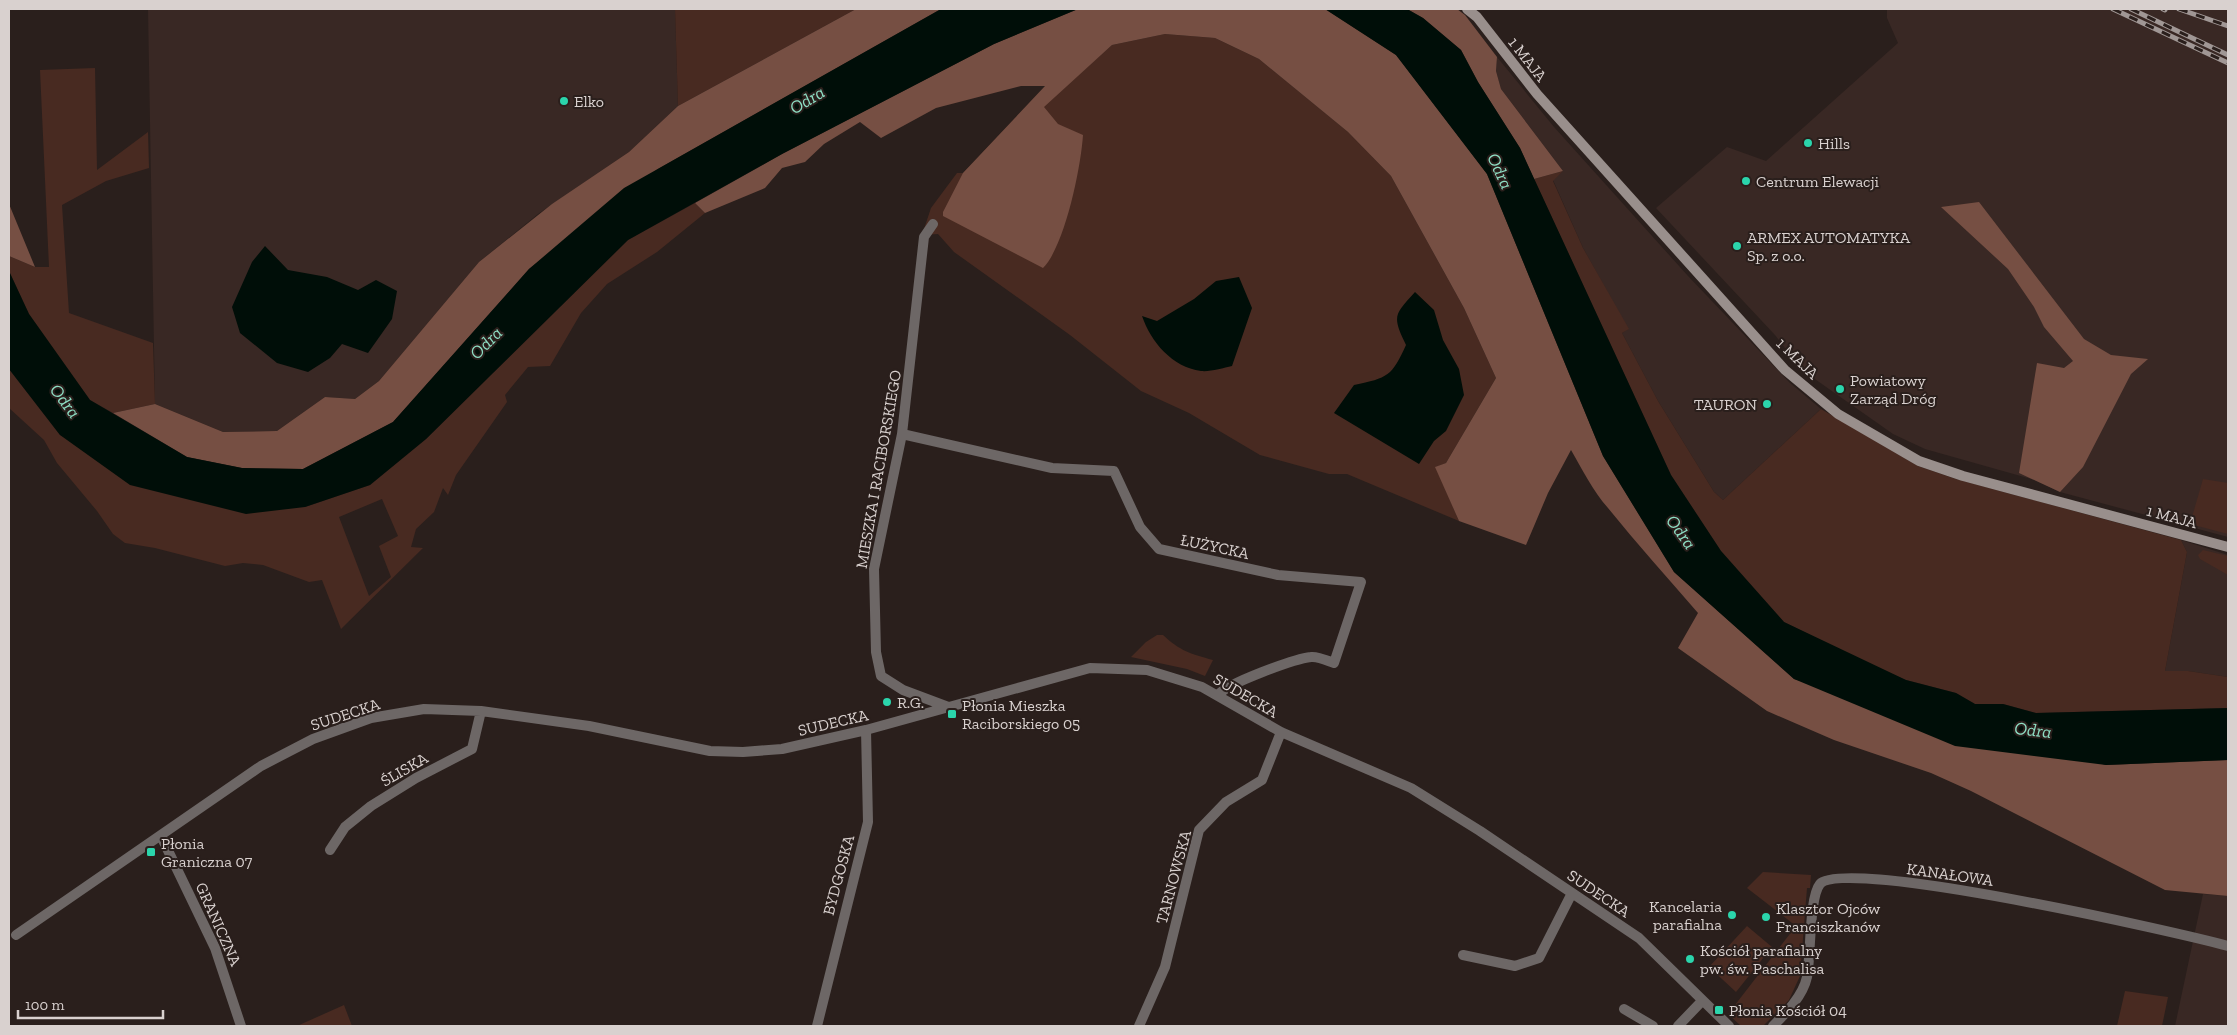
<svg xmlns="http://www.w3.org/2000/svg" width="2237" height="1035" viewBox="0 0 2237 1035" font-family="'Zilla Slab',serif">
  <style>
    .built { fill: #392824 }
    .green { fill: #482a21; fill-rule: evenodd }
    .forest { fill: #764f43 }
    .water { fill: #000e08 }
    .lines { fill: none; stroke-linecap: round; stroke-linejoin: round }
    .street { stroke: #6d6766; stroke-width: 10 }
    .secondary { stroke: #998f8c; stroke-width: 10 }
    .rail-casing { stroke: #a09795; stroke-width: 5 }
    .rail { stroke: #2a1f1c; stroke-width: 3; stroke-dasharray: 9; stroke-linecap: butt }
    .poi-dot { fill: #2bd5ac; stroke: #2a1f1c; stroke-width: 2 }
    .labels { text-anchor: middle; stroke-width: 4; stroke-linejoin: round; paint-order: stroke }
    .street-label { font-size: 16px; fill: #d9d1cf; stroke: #2a1f1c }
    .poi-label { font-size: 16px; fill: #d9d1cf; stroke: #2a1f1c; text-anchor: start }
    .water-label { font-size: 18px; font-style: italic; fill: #8edec4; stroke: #2a1f1c }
  </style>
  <rect width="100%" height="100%" fill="#2a1f1c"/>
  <path class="built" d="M148,9H675L678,106L629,152L538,214L479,262L379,381L355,399L325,397L277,431L223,432L155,404Z
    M1887,9H2228V537L2060,492L2035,480L1925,449L1893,434L1802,370L1775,335L1656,208L1727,147L1766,161L1898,43L1887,18Z
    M1497,57L1554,127L1688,276L1790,383L1821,409L1723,500L1714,492L1658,401L1622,333L1628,329L1583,248L1553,180L1563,171L1501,89L1496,71Z
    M2181,540L2228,555V677L2188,671H2165L2187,552Z
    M2203,894L2228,896V1026H2175Z"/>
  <path class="green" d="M675,9H856L678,106Z
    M1165,34L1215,38L1259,59L1348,132L1391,176L1464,308L1496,378L1446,463L1436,467L1459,521L1347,474H1329L1260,455L1189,413L1141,391L1070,335L954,252L938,234L922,235L931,208L957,173H963L1046,86L1075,78L1112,45Z
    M95,68L97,170L148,132L149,168L106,181L62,205L69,313L153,343L155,404L113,413L90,400L29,314L9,271V256L35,267H49L40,70Z
    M1563,171L1553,181L1583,248L1629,329L1622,333L1658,401L1714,492L1723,500L1821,409L1918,466L1956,479L2181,540L2187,552L2165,671H2188L2228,677V708L2036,713L2003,704H1975L1956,693L1906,680L1864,662L1784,622L1721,551L1671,475L1534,179Z
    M695,203L705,213L657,252L607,284L581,313L550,366L528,367L505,395L507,402L456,475L448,495L443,488L434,512L416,529L411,547L423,548L341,629L322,580L309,582L263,565L243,563L225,566L155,548L125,543L113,534L97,511L57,463L44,440L9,408V369L60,435L305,507L370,485L426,439L628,240ZM382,499L398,536L379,546L391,577L369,596L339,517Z
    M2203,479L2228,483V534L2190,524Z
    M2203,550L2228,556V575L2200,559L2198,555Z
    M1157,635H1163C1180,651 1191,654 1213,660L1205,676L1187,669L1131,657L1146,642Z
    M1763,872L1811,875L1810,888H1807L1800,976L1789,1000L1763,1026H1741L1728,1014L1796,926L1747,888Z
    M1747,926L1772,947L1736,992L1709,967Z
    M2125,991L2168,997L2162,1026H2117Z
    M344,1005L352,1026H297Z"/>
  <path class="forest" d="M856,9H941L658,169L529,269L393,422L303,469L242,468L187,457L113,413L155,404L223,432L277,431L325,397L355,399L379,381L479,262L552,204L629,152L678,106Z
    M1078,9H1325L1396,55L1487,174L1603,456L1674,572L1794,679L2106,765L2228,760V896L2165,890L1971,791L1931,773L1834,740L1767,711L1678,648L1698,613C1668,578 1637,544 1608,508C1593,491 1582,469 1571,450L1548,493L1526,545L1459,521L1435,467L1446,463L1496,378L1464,308L1391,176L1348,132L1259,59L1215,38L1165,34L1112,45L1044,107L1058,124L1083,135C1081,167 1065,246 1043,268L943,216V212L963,173L1045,86H1021L936,108L881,138L860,122L824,144L805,162L782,168L765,188L705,213L695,203L782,154L994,44Z
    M1407,9H1457L1465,15L1497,57L1496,71L1501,89L1563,171L1534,179L1520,148L1478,82L1461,50L1423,18Z
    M1979,202L2084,339L2111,355L2148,359L2131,374L2083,467L2060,492L2019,473L2037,363L2064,368L2073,361L2044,327L2034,307L2008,269L1941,207Z
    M9,204L35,267L9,256Z"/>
  <path class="water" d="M941,9H1078L994,44L782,154L628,240L426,439L370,485L305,507L246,514L130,485L60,435L9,369V271L29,314L90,400L187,457L242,468L303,469L393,422L529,269L624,188Z
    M1325,9H1407L1423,18L1461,50L1478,82L1520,148L1671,475L1721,551L1784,622L1906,680L1956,693L1975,704H2003L2036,713L2228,708V760L2106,765L1955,746L1794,679L1674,572L1603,456L1487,174L1396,55Z
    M265,246L288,270L327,277L358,290L376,280L397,291L392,319L368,353L342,344L330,358L308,372L277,363L240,333L232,307L252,262Z
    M1239,277L1252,308L1232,366C1223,368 1210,372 1201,371C1172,367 1151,342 1142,316L1157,321L1194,299L1216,281Z
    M1415,292L1434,310L1443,340L1459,369L1464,395L1446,431L1434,441L1419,464L1334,413L1354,385C1388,378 1392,376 1406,345C1392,316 1394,315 1415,292Z"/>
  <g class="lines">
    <path class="street" d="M933,224L924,237L902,434L874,569L876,652L881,676L903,690L951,708
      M902,434L1052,468L1114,471L1140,527L1159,549L1278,575L1361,582L1334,663C1328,661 1318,656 1311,657C1294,659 1228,683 1218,695
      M161,836L215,948L241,1026
      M330,850L345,827L371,806L416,778L472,749L481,711
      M16,935L261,766L313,739L371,718L424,709L481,711L589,726L710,751L743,752L782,749L866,730L1090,668L1147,670L1202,687L1281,732L1411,788L1480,831L1639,938L1729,1026
      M1463,955L1515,966L1539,958L1572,893
      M1624,1009L1653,1026
      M817,1026L868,822L866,730
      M1139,1026L1165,967L1199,830L1226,802L1262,780L1281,732
      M1678,1026L1702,1001
      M1773,1026C1786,1013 1803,996 1807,977C1811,957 1809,897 1820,884C1842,856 2181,933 2228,946"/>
    <path class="secondary" d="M1467,9L1477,17L1537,94L1785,370L1838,414L1919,461L1963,476L2228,547"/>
    <g class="rail-casing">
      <path id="rail" d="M2113,9L2228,63
        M2131,9L2228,55
        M2163,9L2165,10
        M2179,9L2228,26"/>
    </g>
    <use href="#rail" class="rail"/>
  </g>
  <g class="poi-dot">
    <circle cx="564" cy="101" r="5"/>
    <circle cx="1808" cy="143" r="5"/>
    <circle cx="1746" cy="181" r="5"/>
    <circle cx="1737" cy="246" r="5"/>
    <circle cx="1840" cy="389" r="5"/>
    <circle cx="1767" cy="404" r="5"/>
    <circle cx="887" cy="702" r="5"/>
    <rect x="947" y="709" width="10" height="10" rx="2.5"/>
    <rect x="146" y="847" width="10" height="10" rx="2.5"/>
    <circle cx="1732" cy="915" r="5"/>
    <circle cx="1766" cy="917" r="5"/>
    <circle cx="1690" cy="959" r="5"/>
    <rect x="1714" y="1005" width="10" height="10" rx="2.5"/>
  </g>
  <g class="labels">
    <g class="street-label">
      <text transform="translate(1528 59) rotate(52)" y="6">1 MAJA</text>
      <text transform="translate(1798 358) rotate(44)" y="6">1 MAJA</text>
      <text transform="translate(878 469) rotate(-80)" y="6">MIESZKA I RACIBORSKIEGO</text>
      <text transform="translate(2172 516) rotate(15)" y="6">1 MAJA</text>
      <text transform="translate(1215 546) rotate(12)" y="6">ŁUŻYCKA</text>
      <text transform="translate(1246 695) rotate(30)" y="6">SUDECKA</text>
      <text transform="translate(345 714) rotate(-18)" y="6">SUDECKA</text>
      <text transform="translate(833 722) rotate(-13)" y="6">SUDECKA</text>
      <text transform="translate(404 769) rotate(-30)" y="6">ŚLISKA</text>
      <text transform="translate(1950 874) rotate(8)" y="6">KANAŁOWA</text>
      <text transform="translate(838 875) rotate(-75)" y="6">BYDGOSKA</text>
      <text transform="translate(1173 877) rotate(-75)" y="6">TARNOWSKA</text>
      <text transform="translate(1599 893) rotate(34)" y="6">SUDECKA</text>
      <text transform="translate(219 924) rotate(66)" y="6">GRANICZNA</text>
    </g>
    <g class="poi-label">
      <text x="574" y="107">Elko</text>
      <text x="1818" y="149">Hills</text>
      <text x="1756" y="187">Centrum Elewacji</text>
      <text x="1747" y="243">ARMEX AUTOMATYKA<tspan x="1747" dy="18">Sp. z o.o.</tspan></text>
      <text x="1850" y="386">Powiatowy<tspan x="1850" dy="18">Zarząd Dróg</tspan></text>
      <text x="1757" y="410" text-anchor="end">TAURON</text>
      <text x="897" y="708">R.G.</text>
      <text x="962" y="711">Płonia Mieszka<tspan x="962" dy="18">Raciborskiego 05</tspan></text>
      <text x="161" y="849">Płonia<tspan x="161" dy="18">Graniczna 07</tspan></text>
      <text x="1722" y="912" text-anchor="end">Kancelaria<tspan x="1722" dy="18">parafialna</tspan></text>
      <text x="1776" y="914">Klasztor Ojców<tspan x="1776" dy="18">Franciszkanów</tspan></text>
      <text x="1700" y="956">Kościół parafialny<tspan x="1700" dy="18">pw. św. Paschalisa</tspan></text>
      <text x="1729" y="1016">Płonia Kościół 04</text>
    </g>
    <g class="water-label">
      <text transform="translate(807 100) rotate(-31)" y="6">Odra</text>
      <text transform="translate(1500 171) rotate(65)" y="6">Odra</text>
      <text transform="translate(486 343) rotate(-45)" y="6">Odra</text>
      <text transform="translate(65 401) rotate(53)" y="6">Odra</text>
      <text transform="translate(1681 532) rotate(54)" y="6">Odra</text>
      <text transform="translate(2033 730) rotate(7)" y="6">Odra</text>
    </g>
  </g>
  <rect width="2237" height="1035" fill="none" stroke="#d9d1cf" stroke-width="20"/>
  <path d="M18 1010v8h145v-8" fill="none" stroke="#d9d1cf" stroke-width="2.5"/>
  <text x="25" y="1010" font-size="15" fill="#d9d1cf" stroke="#2a1f1c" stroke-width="4" paint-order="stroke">100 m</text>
</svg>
